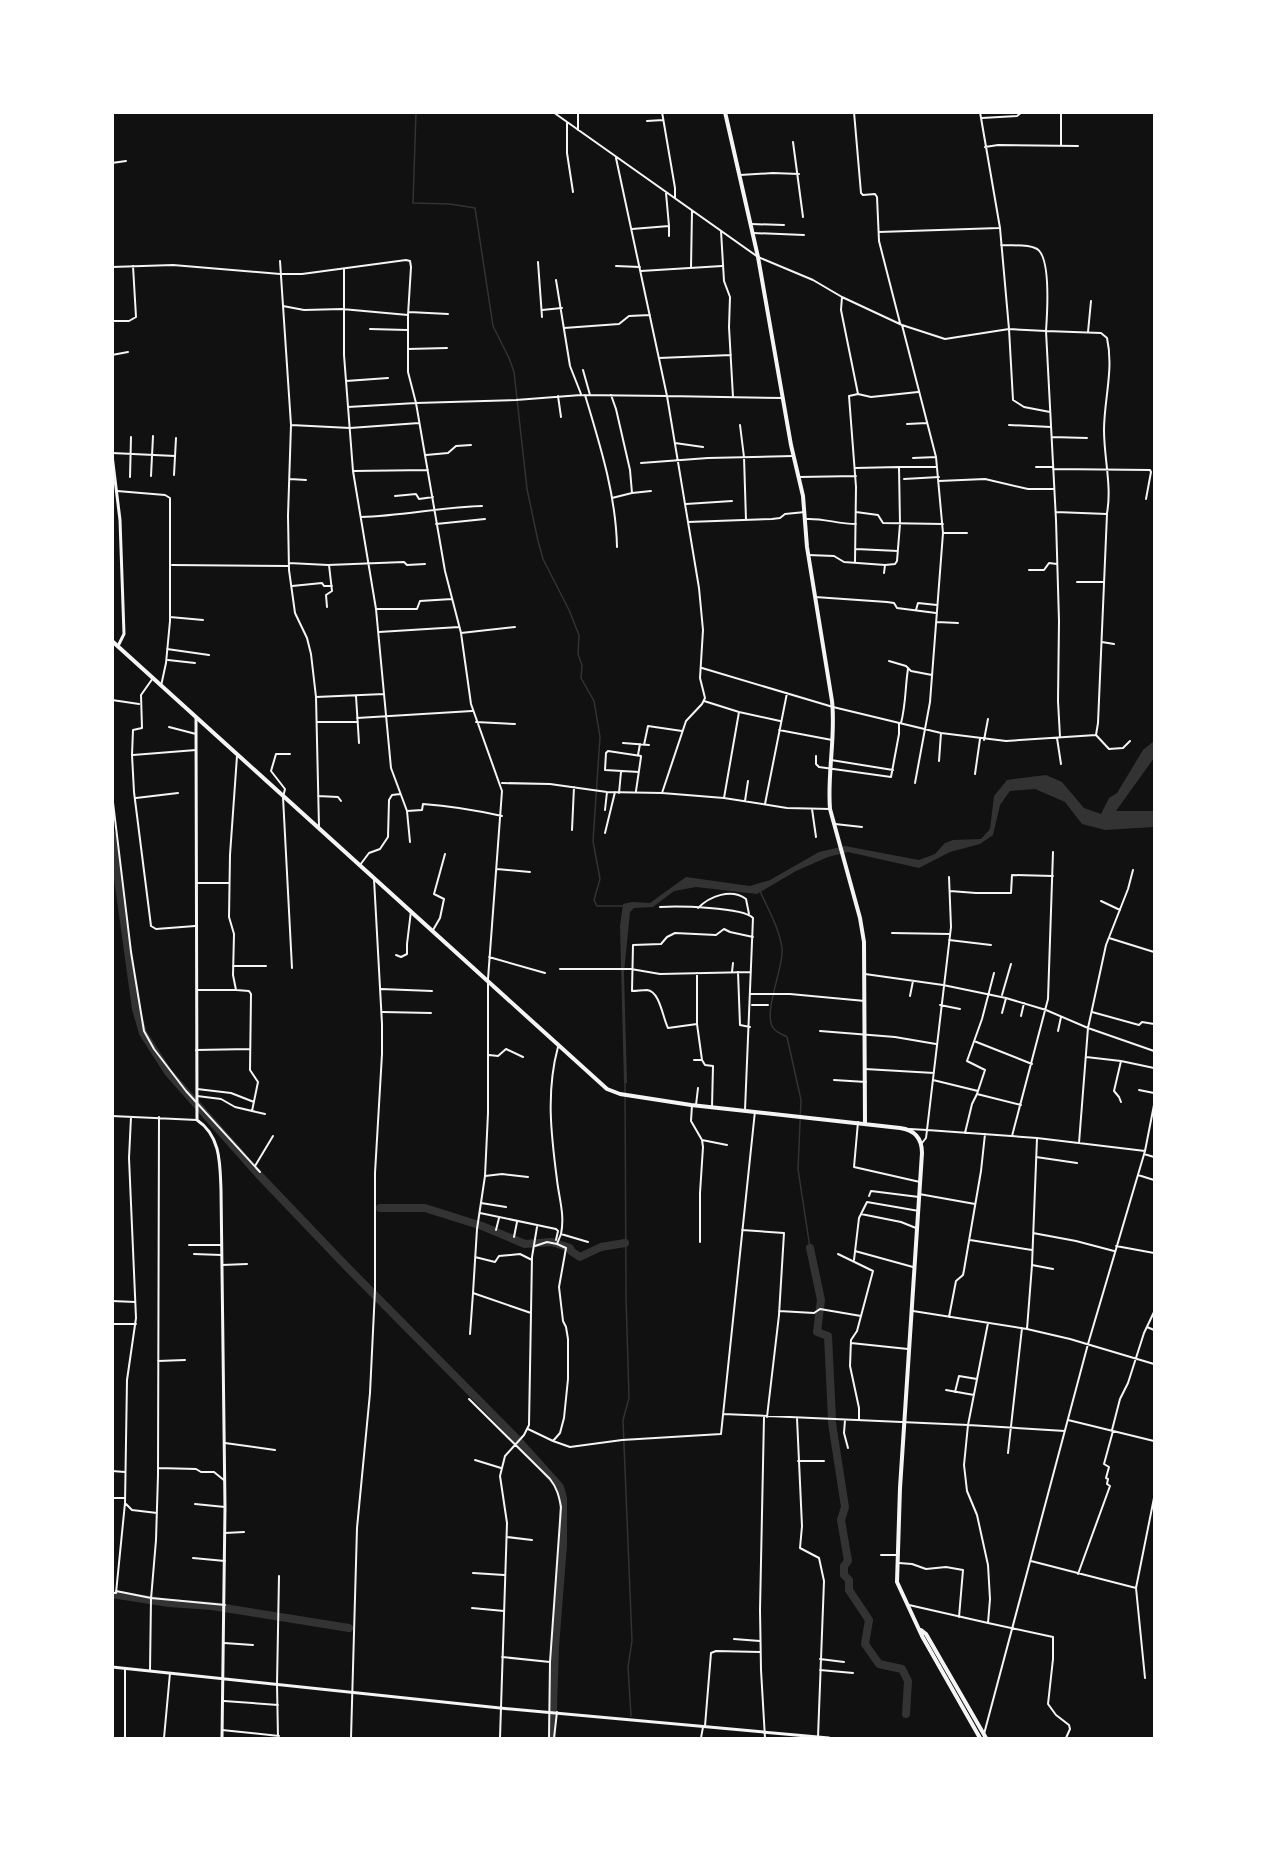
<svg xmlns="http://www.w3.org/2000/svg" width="1267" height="1851" viewBox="0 0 1267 1851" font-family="'Times New Roman',serif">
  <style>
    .water { fill: #333 }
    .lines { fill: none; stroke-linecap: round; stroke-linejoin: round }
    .stream { stroke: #333; stroke-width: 1.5 }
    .river { stroke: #333; stroke-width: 8 }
    .minor { stroke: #f5f5f5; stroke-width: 2 }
    .tertiary { stroke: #f5f5f5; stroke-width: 3 }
    .trunk { stroke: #f5f5f5; stroke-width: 4 }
  </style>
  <rect width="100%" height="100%" fill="#111"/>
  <path class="water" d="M1154,741V758L1116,811H1154V827L1105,830L1082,824L1065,802L1035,789L1010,791L1000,805L993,835L980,844L950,852L919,868L848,852L828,857L796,871L757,894L696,887L674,891L653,907L634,908L630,912L624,973L627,1083H624L620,926L623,904L632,902L650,903L686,877L750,886L770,880L819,852L845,846L919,860L935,854L945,843L953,840L981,839L990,829L994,796L1007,780L1046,775L1062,782L1084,808L1101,814L1109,798L1117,793L1143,750Z"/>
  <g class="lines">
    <path class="stream" d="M416,112L413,203L450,204L475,208L493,326L509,358L514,372L527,489L538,541L543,559L569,610L579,635L578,654L582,665L581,678L594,701L600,737L593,841L600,879L594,900L597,906H623
      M760,891C768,909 779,928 782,948C785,966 760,1017 775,1030C778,1033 784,1035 787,1037L801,1100L798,1169L810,1248
      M625,1083L626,1297L629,1398L623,1420L632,1641L628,1667L631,1716"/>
    <path class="river" d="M112,835L136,1009L143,1033L168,1072L198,1106L260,1176L347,1267L516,1438L560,1487L563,1498V1545L555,1647L552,1738
      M380,1208H425L482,1226L525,1244L552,1242L570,1248L571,1251L580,1257L601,1247L625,1243
      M810,1248L821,1300L817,1332L828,1336L832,1419
      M832,1423L845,1507L841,1520L848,1561L844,1566V1575L849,1580V1590L869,1620L865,1644L879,1664L902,1669L908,1681L906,1714
      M112,1594L169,1603L212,1606L349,1628"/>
    <path class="minor" d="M553,112L758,257L813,280L842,297L902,325L945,339L1009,329L1000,228L980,112
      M662,112L675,188V198
      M854,112L861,193L863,195L875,194L877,197L879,241L900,323
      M1061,112V146
      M982,118L1017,116L1022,112
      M647,121L663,120
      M567,123V153L573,192
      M578,130V112
      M793,142L803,217
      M985,147L998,145L1078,146
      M616,158L667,396L783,398
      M112,163L126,161
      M740,175L773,173L799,174
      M666,193L669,226
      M751,224L784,225
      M632,229L669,226V236
      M721,231L724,281L730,297L729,327L733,397
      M879,232L999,228
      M753,233L804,235
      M1001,245C1012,246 1026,244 1035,248C1052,253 1047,316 1046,331L1101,333L1107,338C1114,369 1104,400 1104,430C1104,458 1112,487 1107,513
      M280,261L291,425L288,516L289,570L295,613L307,638L311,654L316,697L319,827
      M538,262L542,317
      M616,266L640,267
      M112,267L173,265L280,274H302L406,260L410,261L411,267L408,315V372L416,403L516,400L581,395L667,396L699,588L703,630L700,678L705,698L702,704L686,721L662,793
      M691,268L692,211
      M344,269V355L353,471L376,609L391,768L407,811L410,842
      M641,271L722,266
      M556,280L570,366L581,394
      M842,297L841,310L858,394
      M283,306L304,310L342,309L408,315
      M542,310L562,308
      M409,312L448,314
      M112,321H129L136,317L133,266
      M902,325L936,457L943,533L930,702L915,783
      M564,328L619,324L629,316L650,315
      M370,329L407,330
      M1088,332L1091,301
      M408,349L447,348
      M112,355L128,352
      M659,358L731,355
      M583,370L590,395
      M346,381L388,378
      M585,395C600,445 616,495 617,547
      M611,395L616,409L630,470L632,493
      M558,396L561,417
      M348,407L416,403L445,571L461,633L471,704L502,791L488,979V1113L485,1176L477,1229L473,1293L531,1313L529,1425L524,1435L505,1456L500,1476L507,1523L500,1738
      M1050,412L1024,407L1013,400L1009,329L1046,331L1056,520L1059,621L1058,701L1060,737
      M907,424L927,423
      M291,425L350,428L419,423
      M740,425L744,457L746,520
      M1009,425L1051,427
      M1052,437L1087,438
      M675,443L703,447
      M112,453L175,456
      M426,455L448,453L456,446L471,445
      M913,458L936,457
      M641,463L708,458L793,456
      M1036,467H1053
      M855,468L899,467
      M1053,469L1150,470L1151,472L1146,499
      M353,471L428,470
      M174,475L176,438
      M151,476L153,436
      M130,477L131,437
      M799,477L856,476
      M290,479L306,480
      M904,479L939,477
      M939,481L985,479L1028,489H1054
      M117,491L165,495L170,498V621L166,663L161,686
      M395,496L416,494L419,499L433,497
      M612,498L632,493L651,491
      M686,504L732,501
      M856,512L878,515L883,523L943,524
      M361,517C402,516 441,507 482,506
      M806,519C823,518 838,524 856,524
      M688,522L772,519L780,518L785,514L805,512
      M436,524L485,519
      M943,533H967
      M856,549L898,551
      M808,555L834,556L844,562L885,565
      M855,562L856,487L849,396L858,394L871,397L918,392
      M289,563L328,565L404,562L407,565L425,564
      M172,565L289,566
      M1029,570H1044L1049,563L1057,564
      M884,573L885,565L895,564L897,561L900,524L899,467H936
      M1077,582H1103
      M292,586L322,583L324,586H332
      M815,597L887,602L894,603L897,608L936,613
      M327,607L326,595L332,591L329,565
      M377,609H417L420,601L452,599
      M916,610L918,603L937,605
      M170,617L203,620
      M937,622L958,623
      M379,632L459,627
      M461,633L515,627
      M1102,642L1114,644
      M167,649L209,655
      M168,660L195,663
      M889,661L906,666L911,671L932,675
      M702,668L833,707L941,733L1006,741L1096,735L1098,723L1107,514L1056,512
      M153,678L141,695L142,728L133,730L132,755L134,792L151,926L156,929L195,926
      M356,696L359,743
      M316,697L384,694
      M112,700L139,704
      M704,701L739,712L780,721
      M357,718L472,711
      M317,722H358
      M476,722L515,724
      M901,723C906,704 905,688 908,669
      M169,727L196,734
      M779,730L832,740
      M1096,735L1109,749L1123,748L1130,741
      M1057,738L1061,764
      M984,740L988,719
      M623,743L649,745
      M644,745L648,726L682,731
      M290,754H276L271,771L285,789L283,797L292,968
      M133,755L196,750
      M638,755L640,744
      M237,756L230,855L229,917L234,934L233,975L236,990L249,991L251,994L250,1070L258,1082L252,1111
      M816,756V764L819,767L891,777L899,734V724
      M831,760L893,770
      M939,761L941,733
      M975,774L980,739
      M502,783L550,784L607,792L662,793L724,798L787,808L830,809
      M636,791L641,757V756L608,751L606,753L605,770L639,772
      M619,793L621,772
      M112,794L131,952L144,1031L154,1049L186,1091L260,1172
      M318,796L338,797L341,801
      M136,798L178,793
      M724,798L739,712
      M745,801L748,781
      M765,804L787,693
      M812,809L816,837
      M605,810L607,792
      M407,811L422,810L423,804C451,806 475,810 502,816
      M835,824L862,827
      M572,830L574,787
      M605,833L615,792
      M360,865L369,853L380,849L388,837L389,800L392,795L400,794
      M497,869L530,872
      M196,883H229
      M950,891L976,893H1011L1012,875L1053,876
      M1101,901L1120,910
      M660,907C677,906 743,907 753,918L745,1110
      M698,908C710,896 731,888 746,899L749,914
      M433,930L440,918L444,899L434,894L445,854
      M892,933L950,934
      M1109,938L1154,952
      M949,940L991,945
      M396,955L401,957L407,954V944L411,911
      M489,957L545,973
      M233,966H266
      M560,969H631L660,974L751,972
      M732,972L733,963
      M738,972L740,1025L750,1027
      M697,973V1024L702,1060
      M865,974L943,985L1006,998L1046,1010L1088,1028L1154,1051
      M381,989L432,991
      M197,990H236
      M751,994H790L865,1001
      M1002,995L1011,964
      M910,996L913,981
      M752,1005H768
      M940,1005L960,1009
      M383,1012L431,1013
      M1092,1012L1139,1025L1142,1022L1154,1024
      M1002,1013L1006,998
      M1021,1016L1024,1003
      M697,1024L668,1028C663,1019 660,991 647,990C642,990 637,991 632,991L633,945L661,944L667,937L675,933L716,935L724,929L730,932L753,937
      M820,1031L895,1037L936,1044
      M1058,1031L1061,1017
      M974,1041L1032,1064
      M558,1047C546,1091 551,1134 557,1180C559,1198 565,1215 561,1234
      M196,1050L250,1049
      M489,1055L498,1056L506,1049L523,1057
      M1086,1057L1121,1061L1154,1068
      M694,1060H702L705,1065L713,1066L712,1107
      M865,1069L934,1073
      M834,1080L866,1082
      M933,1080L978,1091
      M197,1089L231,1093L254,1102
      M1139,1090L1154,1093
      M977,1094L1021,1105
      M197,1096L221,1099L235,1107L265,1114
      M1121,1102L1119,1097L1114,1091L1121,1061
      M692,1105L691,1121L702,1140L703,1147L700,1193V1242
      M696,1105L698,1088
      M112,1116L197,1120
      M131,1117L129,1158L136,1318L127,1380L125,1503L132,1510L157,1513
      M858,1122L854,1167L920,1182
      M910,1129L927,1130L951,927L949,877
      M965,1133L972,1104L977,1094L985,1070L967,1061L982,1019L994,973
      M1012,1136L1048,999L1053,852
      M702,1140L727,1145
      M922,1143L926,1138L927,1130L1037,1138L1145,1151
      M1079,1143L1088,1028L1106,945L1128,889L1133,870
      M1144,1154L1154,1157
      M1036,1157L1077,1163
      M255,1166L273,1136
      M1138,1175L1154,1180
      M485,1176L502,1174L528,1177
      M919,1194L975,1204
      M869,1196L871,1191L919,1197
      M481,1203L506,1207
      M480,1213L556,1229L558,1231L556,1240
      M861,1214L901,1222L916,1228
      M496,1230L499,1218
      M742,1230L784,1233L779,1315L767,1417
      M1033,1233L1076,1241L1114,1251
      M514,1237L517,1222
      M970,1240L1032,1250
      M189,1245H222
      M535,1246L547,1242L557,1244L561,1234L588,1242
      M1116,1246L1154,1253
      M855,1251L913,1267
      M194,1254L221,1255
      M838,1254L873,1271L857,1331L851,1340L850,1366L859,1408V1420
      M475,1257L495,1262L499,1256L520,1254L532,1260
      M854,1260L859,1218L867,1202L919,1211
      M222,1265L247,1264
      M1032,1265L1053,1269
      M112,1301L135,1302
      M779,1311L814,1313L820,1309L861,1316
      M913,1311L1027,1329L1032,1265L1037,1138
      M531,1313L532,1257L537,1227
      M949,1317L956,1281L963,1275L964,1270L981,1171L985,1134
      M988,1323L968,1425L964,1465L967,1491L977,1515L988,1565L990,1599L988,1623L1053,1637V1659L1048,1704L1056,1715L1069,1725L1070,1729L1066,1738
      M112,1324H136
      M1147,1327L1154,1330
      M1027,1329L1070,1339L1154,1364
      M470,1334L473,1293
      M851,1343L908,1349
      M158,1361L185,1360
      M946,1390L974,1395
      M955,1392L959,1376L977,1379
      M469,1399L550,1479C557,1488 559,1496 561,1507L550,1662L549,1738
      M723,1414L968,1425L1065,1431
      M764,1417L760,1610L761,1670L765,1738
      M797,1418L802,1526L800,1548L819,1558L824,1581L818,1737
      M845,1420L844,1433L848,1448
      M1068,1420L1154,1441
      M528,1429L553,1441L560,1433L564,1418L568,1379V1339L566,1327L563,1321L559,1287L566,1248L557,1244
      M1112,1430L1120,1399L1128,1383L1144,1333L1154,1312
      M553,1441L570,1447L622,1440L721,1434L755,1111
      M225,1443L275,1450
      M1008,1453L1022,1328
      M475,1460L501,1468
      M798,1461H824
      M158,1468L196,1469L201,1472H214L225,1481
      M112,1471L125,1472
      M112,1498H125
      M195,1504L225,1507
      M225,1533L244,1532
      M507,1537L532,1540
      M881,1555H897
      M193,1558L225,1561
      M1031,1561L1136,1588
      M899,1563L912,1564L926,1569L946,1567L963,1570L959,1617
      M473,1573L504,1575
      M1078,1574L1110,1486L1107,1484L1108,1479L1106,1478L1109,1467L1104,1464L1113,1431
      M116,1591L151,1598L225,1605
      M112,1593H116L125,1503
      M909,1605L988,1623
      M472,1608L504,1611
      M734,1639L760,1641
      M224,1643L253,1645
      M502,1657L550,1662
      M820,1659L844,1662
      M150,1670L151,1599L156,1540L158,1475L159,1117
      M820,1670L853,1673
      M1145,1678L1136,1588L1154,1498
      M277,1684L279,1576
      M277,1684L278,1738
      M224,1701L278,1705
      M705,1726L711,1653L716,1651L760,1652
      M222,1730L279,1736
      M984,1734L1088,1344L1145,1151L1154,1105
      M125,1738V1668
      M164,1738L170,1673
      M351,1738L357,1528L370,1393L375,1290V1173L382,1054V1024L374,879
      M554,1738L557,1712
      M701,1738L703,1727"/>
    <path class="tertiary" d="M112,455L120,520L124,634L118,646
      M196,718L197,1120C221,1136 220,1164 221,1190L225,1507L222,1738
      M112,1667L500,1708L829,1738"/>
    <path class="trunk" d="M725,112L758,257L791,445L803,496L807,547L832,701C836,737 827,773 830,809L860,918L864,942L865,1123
      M112,641L607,1089L620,1094L691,1105L900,1128C915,1130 922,1138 922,1153L900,1488L897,1582L922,1636L980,1738
      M921,1630L926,1634L986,1738"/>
  </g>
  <rect width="1267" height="1851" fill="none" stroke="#ffffff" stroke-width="228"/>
</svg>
